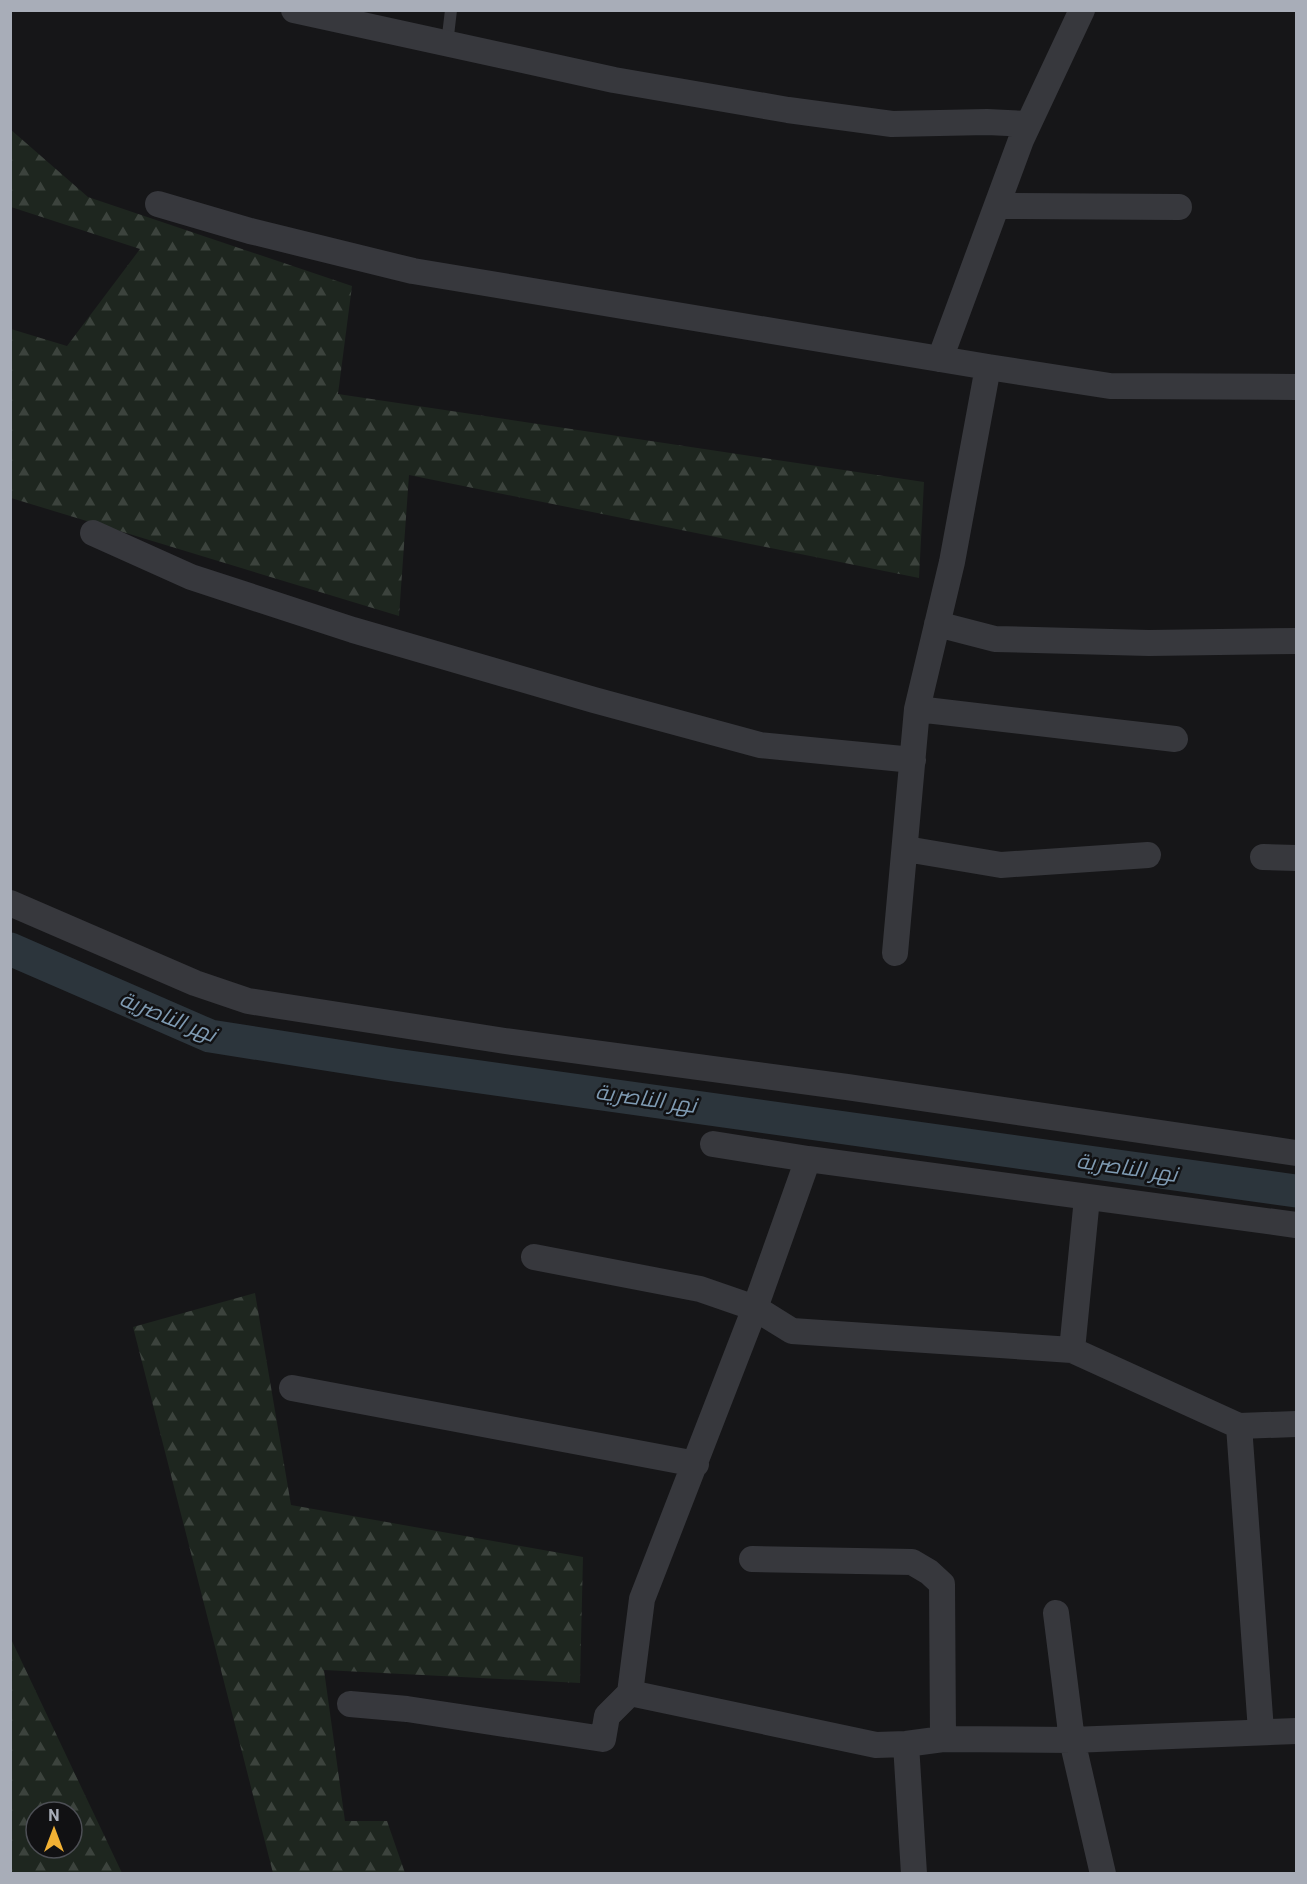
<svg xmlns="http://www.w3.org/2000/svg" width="1307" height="1884" viewBox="0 0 1307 1884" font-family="Roboto,Cairo,sans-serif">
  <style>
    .forest { fill: url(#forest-firs); fill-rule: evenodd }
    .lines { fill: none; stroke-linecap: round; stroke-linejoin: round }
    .canal { stroke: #2c353c; stroke-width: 33 }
    .lane { stroke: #37383d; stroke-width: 12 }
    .street { stroke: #37383d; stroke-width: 26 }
    .labels { text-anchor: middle; stroke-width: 5; stroke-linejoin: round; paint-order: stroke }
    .water-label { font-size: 22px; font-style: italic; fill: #7f9bb3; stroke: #111113 }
  </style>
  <defs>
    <pattern id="forest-firs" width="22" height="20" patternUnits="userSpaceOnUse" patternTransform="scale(1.5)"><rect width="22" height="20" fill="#1e261f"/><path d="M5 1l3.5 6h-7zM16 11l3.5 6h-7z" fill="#3c433d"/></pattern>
  </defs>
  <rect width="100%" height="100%" fill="#161618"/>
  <path class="forest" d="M10,129L88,197L352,286L338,394L924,482L919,578L409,475L399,616L11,498V329L67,346L140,249L11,207Z
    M255,1293L291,1505L583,1557L580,1683L324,1670L345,1821H387L405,1873H273L133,1327Z
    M10,1639H11L122,1873H11ZM36,1812H72V1848H36Z"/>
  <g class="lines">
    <path class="canal" d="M10,949L210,1036L395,1065L1296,1191"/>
    <path class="lane" d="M447,44L451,10"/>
    <path class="street" d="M294,10L614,80L788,110L892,124L987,122L1028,124
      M158,204L250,231L413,271L988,367L1110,386L1296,387
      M997,206L1179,207
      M940,359L1021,140L1082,10
      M93,533L191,577L353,630L594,700L760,745L913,760
      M937,624L995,639L1149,643L1296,641
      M917,709L1175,739
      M906,849L1001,865L1148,855
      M1263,857L1296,858
      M10,903L195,983L248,1001L505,1041L847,1087L1296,1153
      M895,953L917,709L952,562L988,367
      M713,1144L808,1159L1296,1225
      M808,1159L755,1308L642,1599L630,1693L876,1745L906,1744L943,1739L1072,1740L1296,1731
      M534,1257L700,1289L755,1308L792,1331L1072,1350L1239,1426L1296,1424
      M1072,1350L1087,1198
      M292,1388L696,1464
      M1239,1426L1261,1731
      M752,1559L912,1562L929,1572L942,1584L943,1739
      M1056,1613L1072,1740L1103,1874
      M350,1704L407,1709L603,1739L607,1716L630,1693
      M906,1744L914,1874"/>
  </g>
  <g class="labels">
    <g class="water-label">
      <text transform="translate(168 1016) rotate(22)" y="8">نهر الناصرية</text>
      <text transform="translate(646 1098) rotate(8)" y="8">نهر الناصرية</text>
      <text transform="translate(1127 1167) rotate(8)" y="8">نهر الناصرية</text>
    </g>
  </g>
  <rect width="1307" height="1884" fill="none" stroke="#a8adb8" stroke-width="24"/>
  <g transform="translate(54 1830)"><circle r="28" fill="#111113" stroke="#4d4f55" stroke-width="1.5"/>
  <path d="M0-4.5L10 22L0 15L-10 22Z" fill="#f2b134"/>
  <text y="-9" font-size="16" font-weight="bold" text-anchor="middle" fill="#a8adb8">N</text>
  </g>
</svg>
